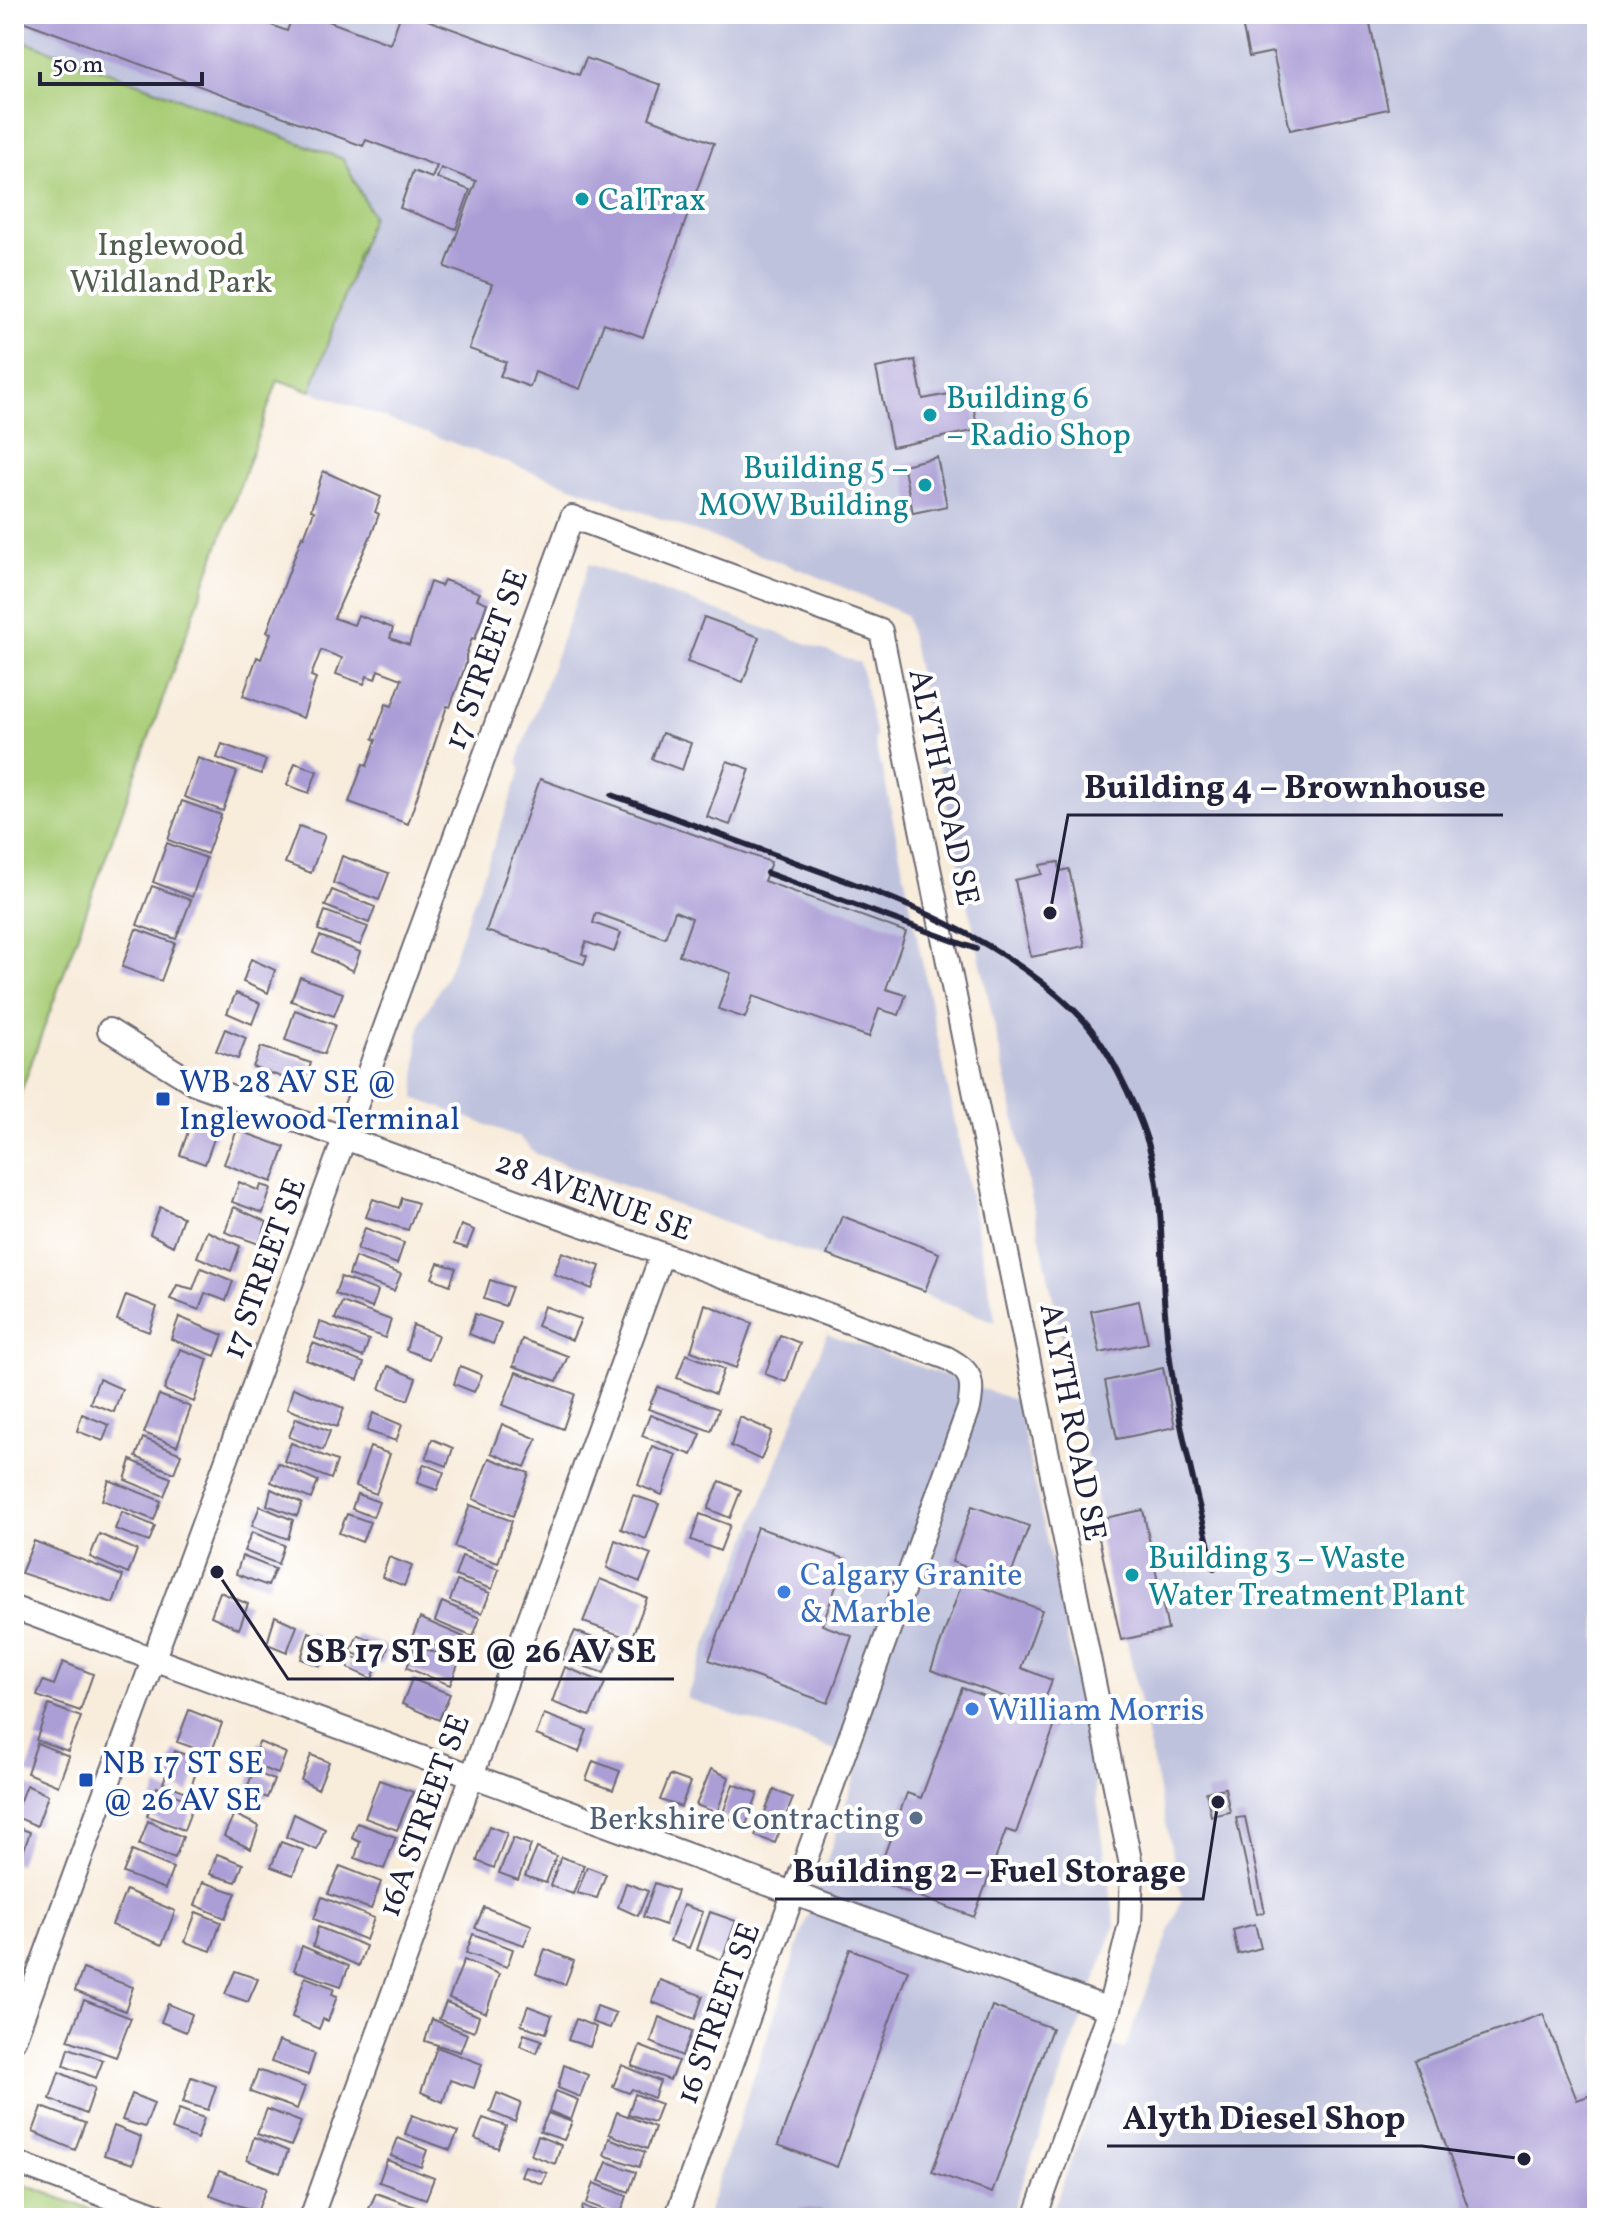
<svg xmlns="http://www.w3.org/2000/svg" width="1611" height="2232" viewBox="0 0 1611 2232" font-family="Vollkorn,serif">
  <style>
    .industrial { fill: #bfc2dd }
    .green { fill: #a7cc75; stroke: #647758; stroke-width: 2 }
    .building { fill: #ab9ed6 }
    .lines { fill: none; stroke-linecap: round; stroke-linejoin: round }
    .minor-casing { stroke: #6d6973; stroke-width: 26 }
    .minor { stroke: #fff; stroke-width: 22 }
    .rail { stroke: #22223b; stroke-width: 6 }
    .culture-dot { fill: #0f9aa8; stroke: #fff; stroke-width: 3 }
    .transit-dot { fill: #1a4fb4; stroke: #fff; stroke-width: 3 }
    .shop-dot { fill: #3f7fe0; stroke: #fff; stroke-width: 3 }
    .service-dot { fill: #5c6f8a; stroke: #fff; stroke-width: 3 }
    .labels { text-anchor: middle; stroke-width: 8; stroke-linejoin: round; paint-order: stroke }
    .culture-label { font-size: 32px; fill: #0d838f; stroke: #fff; text-anchor: start }
    .park-label { font-size: 32px; fill: #515e4f; stroke: #fff }
    .street-label { font-size: 32px; fill: #22223b; stroke: #fff }
    .transit-label { font-size: 32px; fill: #164399; stroke: #fff; text-anchor: start }
    .shop-label { font-size: 32px; fill: #366cbe; stroke: #fff; text-anchor: start }
    .service-label { font-size: 32px; fill: #4e5e75; stroke: #fff; text-anchor: end }
    .leader { fill: none; stroke: #22223b; stroke-width: 3 }
    .callout-dot { fill: #22223b; stroke: #fff; stroke-width: 3 }
    .callout-label { font-size: 34px; text-anchor: middle; font-weight: bold; fill: #22223b; stroke: #fff; stroke-width: 8; stroke-linejoin: round; paint-order: stroke }
  </style>
  <rect width="100%" height="100%" fill="#fff"/>
  <filter id="ink" filterUnits="userSpaceOnUse"><feTurbulence type="fractalNoise" baseFrequency=".0125" numOctaves="2"/><feDisplacementMap in="SourceGraphic" scale="16" xChannelSelector="R" yChannelSelector="G"/><feConvolveMatrix kernelMatrix="1 2 1 2 8 2 1 2 1" color-interpolation-filters="sRGB"/></filter>
  <filter id="wash" filterUnits="userSpaceOnUse"><feTurbulence type="fractalNoise" baseFrequency=".006" numOctaves="4" result="noise"/><feDisplacementMap in="SourceGraphic" scale="32" xChannelSelector="R" yChannelSelector="G"/><feGaussianBlur stdDeviation="1.8" result="paint"/><feColorMatrix in="noise" values="0 0 0 0 0 0 0 0 0 0 0 0 0 0 0 0 0 1.4 0 .05"/><feComposite in="paint" operator="in"/></filter>
  <g filter="url(#wash)">
    <rect width="100%" height="100%" fill="#f8ecdb"/>
    <path class="industrial" d="M14,14H1597V2218H1050L1113,2046L1125,2049L1182,1898L906,615L812,574L311,391L372,215L343,159L14,37Z
      M589,564L860,663L876,737L874,739L880,766H882L996,1322L536,1154L519,1137L415,1098L418,1035L422,1019L447,975L521,770L518,760Z
      M827,1334L1017,1401L1088,1736L1115,1925L1010,2218H706L861,1759L686,1698Z"/>
    <path class="green" d="M14,37L343,159L372,215L311,391L278,380L14,1111Z
      M14,2181L115,2218H14Z"/>
    <g id="blocks">
      <path class="building" d="M14,14H241L287,31L293,14H309L390,44L401,14H411L579,75L586,58L661,85L649,118L714,143L643,337L604,323L580,389L535,372L530,387L500,376L506,362L469,349L492,284L445,267L476,181L441,168L437,178L470,190L456,229L400,208L413,171L432,178L437,166L366,140L363,146L14,18Z
        M1240,14H1368L1388,109L1290,130L1273,52L1249,57Z
        M915,360L923,399L970,390L978,430L892,447L876,368Z
        M937,457L947,506L913,513L903,465Z
        M323,471L381,497L375,512L379,514L372,533L334,618L354,625L358,615L393,628L390,638L409,645L430,582L441,586L444,580L480,593L477,599L487,603L475,639L472,638L466,655V664L450,707L447,706L408,824L349,802L363,764L367,766L376,740L373,739L386,704L392,706L402,679L378,670L375,679L367,676L364,684L336,674L342,658L321,650L311,676L316,678L303,718L243,696L257,657L261,659L271,633L267,632L302,536L304,537L314,511L311,510Z
        M704,617L759,637L743,682L687,662Z
        M662,733L691,743L682,770L652,759Z
        M222,744L266,760L261,774L217,758Z
        M198,758L237,772L223,811L184,797Z
        M727,761L750,769L730,825L707,817Z
        M295,763L317,771L309,793L287,785Z
        M540,779L771,862L764,881L906,932L886,989L906,995L899,1015L879,1009L869,1037L753,996L745,1018L718,1009L731,973L679,955L692,918L675,911L665,938L596,913L593,923L621,933L614,952L586,942L582,954L587,956L584,964L486,931Z
        M182,801L221,815L207,854L168,840Z
        M299,826L325,835L311,873L285,863Z
        M167,843L206,858L192,897L153,882Z
        M342,856L389,873L379,900L333,883Z
        M1059,862L1060,871L1069,869L1085,946L1031,957L1015,880L1042,874L1040,865Z
        M152,886L191,900L176,939L137,925Z
        M332,890L375,907L369,923L325,906Z
        M325,911L368,927L360,945L318,930Z
        M136,929L175,943L161,981L122,967Z
        M320,936L360,952L353,971L313,952Z
        M251,959L275,970L268,993L243,982Z
        M300,977L343,993L334,1016L291,1001Z
        M236,993L260,1003L252,1024L227,1013Z
        M295,1010L335,1025L324,1054L285,1040Z
        M225,1029L246,1038L238,1059L216,1051Z
        M261,1047L311,1063L304,1085L253,1067Z
        M192,1120L217,1130L205,1164L180,1155Z
        M237,1130L285,1147L272,1182L224,1164Z
        M239,1182L259,1191L261,1185L271,1188L263,1213L232,1202Z
        M402,1198L418,1203L408,1230L366,1217L373,1199L399,1208Z
        M160,1207L183,1217L173,1246L150,1234Z
        M234,1207L267,1222L259,1244L225,1232Z
        M842,1216L939,1253L925,1291L827,1255Z
        M461,1225L474,1230L467,1248L454,1244Z
        M365,1228L404,1243L397,1264L357,1249Z
        M207,1231L240,1246L231,1271L197,1257Z
        M562,1252L600,1266L592,1289L554,1274Z
        M355,1257L401,1274L394,1291L349,1275Z
        M438,1263L456,1268L450,1285L432,1278Z
        M201,1268L233,1281L226,1301L205,1293L199,1310L170,1299L177,1285L193,1289Z
        M341,1277L378,1291L372,1308L335,1294Z
        M490,1280L512,1287L505,1306L484,1299Z
        M126,1295L157,1307L149,1332L117,1320Z
        M1139,1301L1148,1343L1100,1353L1091,1311Z
        M342,1302L391,1320L385,1338L335,1319Z
        M705,1304L752,1323L736,1368L691,1351Z
        M544,1306L581,1319L572,1340L537,1326Z
        M475,1314L501,1323L493,1344L469,1334Z
        M179,1317L223,1335L215,1356L171,1339Z
        M320,1322L369,1340L363,1357L315,1338Z
        M413,1325L438,1335L429,1359L406,1350Z
        M780,1335L800,1343L786,1382L765,1374Z
        M522,1339L568,1356L557,1381L513,1366Z
        M313,1343L364,1363L358,1380L306,1360Z
        M180,1349L208,1359L194,1402L164,1390Z
        M686,1354L724,1369L715,1394L677,1378Z
        M388,1366L416,1378L408,1400L380,1389Z
        M460,1366L482,1375L474,1392L454,1384Z
        M1163,1368L1175,1427L1117,1439L1105,1381Z
        M516,1372L575,1394L563,1429L503,1405Z
        M99,1379L122,1389L114,1412L90,1403Z
        M658,1387L719,1409L711,1431L648,1409Z
        M293,1388L344,1408L337,1427L287,1409Z
        M159,1395L191,1407L177,1446L144,1433Z
        M373,1413L402,1425L396,1441L367,1431Z
        M82,1414L109,1425L103,1441L77,1431Z
        M650,1415L701,1434L692,1455L642,1436Z
        M740,1417L772,1431L761,1460L731,1446Z
        M296,1418L330,1431L323,1450L289,1437Z
        M502,1424L537,1439L525,1467L491,1453Z
        M143,1438L181,1454L174,1473L136,1457Z
        M432,1439L453,1448L447,1466L426,1458Z
        M291,1443L337,1461L331,1479L284,1461Z
        M652,1446L677,1455L662,1495L638,1485Z
        M370,1447L390,1454L376,1494L356,1486Z
        M489,1458L529,1473L513,1516L473,1499Z
        M131,1460L171,1478L164,1496L125,1480Z
        M278,1463L318,1481L311,1499L271,1482Z
        M424,1464L444,1472L437,1490L417,1483Z
        M109,1480L161,1501L154,1520L102,1500Z
        M720,1481L741,1490L730,1518L708,1509Z
        M271,1489L302,1503L297,1516L267,1505Z
        M357,1494L379,1502L373,1517L352,1509Z
        M633,1495L659,1504L646,1539L621,1529Z
        M470,1505L512,1521L498,1563L454,1547Z
        M260,1506L293,1520L288,1539L252,1526Z
        M972,1506L1029,1526L1008,1583L952,1562Z
        M1143,1510L1168,1630L1121,1640L1095,1520Z
        M122,1512L155,1526L149,1542L115,1529Z
        M347,1514L370,1522L362,1542L339,1533Z
        M700,1514L730,1525L720,1551L691,1540Z
        M757,1527L846,1559L822,1625L852,1636L828,1703L709,1660Z
        M252,1532L284,1545L278,1564L244,1551Z
        M99,1534L137,1550L128,1574L90,1557Z
        M615,1540L651,1554L640,1582L607,1568Z
        M34,1541L123,1576L113,1603L21,1573Z
        M242,1556L275,1569L268,1586L236,1574Z
        M462,1556L499,1569L492,1589L455,1576Z
        M389,1557L412,1566L404,1586L382,1577Z
        M600,1579L647,1598L631,1639L583,1622Z
        M963,1580L1042,1610L1021,1668L1052,1680L1041,1710L931,1670Z
        M457,1581L490,1593L482,1613L450,1601Z
        M220,1592L248,1604L239,1629L211,1616Z
        M442,1602L480,1618L473,1637L435,1621Z
        M275,1616L297,1626L287,1652L267,1644Z
        M420,1618L464,1637L457,1655L412,1637Z
        M575,1631L616,1647L604,1673L562,1659Z
        M309,1632L329,1641L320,1666L301,1659Z
        M358,1635L388,1647L382,1664L350,1652Z
        M415,1645L459,1662L450,1685L407,1668Z
        M352,1657L377,1666L372,1679L348,1668Z
        M63,1662L93,1674L80,1711L37,1696L43,1681L54,1685Z
        M565,1667L605,1683L590,1716L552,1702Z
        M412,1679L450,1694L439,1720L402,1704Z
        M962,1688L1056,1722L1016,1833L1006,1830L974,1917L875,1880L907,1793L921,1798Z
        M49,1705L81,1717L68,1751L36,1740Z
        M189,1710L222,1723L211,1754L177,1742Z
        M544,1714L587,1730L579,1752L536,1735Z
        M259,1742L286,1753L278,1774L251,1764Z
        M37,1743L69,1756L58,1786L27,1773Z
        M175,1751L200,1760L189,1793L163,1783Z
        M311,1755L329,1762L318,1789L301,1780Z
        M593,1761L620,1771L613,1790L586,1780Z
        M711,1769L729,1777L717,1813L696,1805Z
        M253,1771L274,1780L267,1798L247,1789Z
        M670,1775L690,1782L681,1807L660,1800Z
        M379,1780L413,1792L397,1830L365,1818Z
        M733,1784L758,1793L746,1825L722,1816Z
        M26,1785L48,1795L37,1826L14,1816Z
        M157,1787L194,1803L184,1830L147,1816Z
        M1225,1788L1230,1812L1211,1816L1206,1792Z
        M774,1790L793,1798L775,1843L755,1836Z
        M234,1814L259,1826L251,1849L224,1836Z
        M294,1814L325,1829L317,1850L286,1837Z
        M1245,1817L1265,1912L1257,1914L1236,1818Z
        M148,1821L183,1837L175,1858L139,1845Z
        M357,1823L396,1837L384,1869L355,1858L360,1842L352,1838Z
        M14,1826L30,1832L19,1864L14,1863Z
        M489,1826L507,1833L494,1868L477,1861Z
        M513,1838L531,1845L518,1880L499,1873Z
        M281,1842L303,1850L293,1875L271,1867Z
        M537,1848L556,1856L546,1883L525,1876Z
        M132,1851L173,1868L165,1889L123,1873Z
        M217,1854L243,1864L236,1882L210,1874Z
        M561,1857L584,1865L573,1894L550,1886Z
        M340,1866L381,1882L371,1909L328,1894Z
        M587,1867L606,1874L597,1898L577,1893Z
        M203,1882L236,1893L225,1918L195,1905Z
        M626,1883L648,1891L638,1916L618,1907Z
        M655,1883L677,1891L665,1925L643,1917Z
        M126,1890L175,1911L162,1945L112,1925Z
        M322,1897L374,1918L366,1940L314,1919Z
        M683,1905L703,1912L689,1948L670,1941Z
        M484,1907L532,1925L524,1945L475,1928Z
        M196,1912L221,1922L211,1951L185,1942Z
        M710,1912L736,1921L722,1960L697,1950Z
        M1255,1924L1261,1948L1238,1954L1233,1930Z
        M318,1927L366,1946L359,1966L313,1946Z
        M473,1934L513,1949L507,1967L466,1953Z
        M302,1946L349,1966L341,1986L294,1970Z
        M545,1949L574,1961L565,1985L536,1974Z
        M850,1949L908,1970L837,2167L778,2145Z
        M464,1960L499,1974L486,2013L449,1998Z
        M83,1969L133,1987L125,2011L75,1991Z
        M235,1971L258,1979L248,2002L225,1994Z
        M305,1977L334,1988L332,1994L337,1996L328,2021L323,2019L319,2029L292,2017Z
        M660,1980L703,1996L695,2019L652,2002Z
        M84,2000L131,2018L116,2057L68,2040Z
        M446,2002L479,2016L474,2032L439,2019Z
        M168,2004L192,2014L186,2032L161,2022Z
        M528,2006L552,2015L546,2033L521,2025Z
        M597,2006L616,2013L610,2028L592,2022Z
        M992,2006L1052,2028L992,2193L932,2172Z
        M1543,2014L1577,2100L1597,2093V2218H1472L1415,2060Z
        M659,2017L692,2031L682,2056L651,2042Z
        M432,2019L467,2034L460,2052L425,2041Z
        M576,2019L596,2027L590,2047L568,2040Z
        M524,2034L542,2040L537,2053L520,2046Z
        M279,2041L315,2054L308,2075L271,2062Z
        M640,2046L678,2061L670,2080L632,2066Z
        M437,2047L482,2064L474,2088L450,2080L443,2102L421,2092Z
        M69,2048L103,2060L96,2078L64,2066Z
        M564,2065L588,2075L580,2097L558,2088Z
        M622,2065L660,2081L654,2098L632,2089L629,2093L613,2087Z
        M258,2070L305,2087L297,2109L250,2092Z
        M59,2072L95,2088L86,2114L50,2099Z
        M191,2077L216,2086L208,2110L183,2102Z
        M556,2091L578,2100L571,2120L549,2111Z
        M497,2093L521,2103L515,2122L490,2112Z
        M132,2094L154,2103L145,2127L122,2120Z
        M635,2094L661,2104L654,2122L628,2114Z
        M42,2107L85,2123L75,2150L33,2132Z
        M179,2109L204,2118L197,2139L172,2129Z
        M267,2109L301,2122L291,2146L257,2134Z
        M617,2112L655,2127L647,2149L609,2134Z
        M548,2113L572,2122L564,2140L540,2132Z
        M412,2115L458,2132L450,2150L405,2134Z
        M483,2118L506,2126L498,2148L475,2139Z
        M114,2126L141,2137L133,2164L104,2155Z
        M538,2136L561,2145L555,2164L531,2155Z
        M254,2137L288,2151L280,2173L247,2160Z
        M398,2138L427,2150L421,2167L391,2156Z
        M609,2138L645,2152L639,2167L604,2155Z
        M387,2160L434,2178L426,2199L379,2182Z
        M607,2162L636,2172L629,2192L599,2181Z
        M525,2166L547,2173L542,2184L521,2176Z
        M219,2171L266,2188L257,2212L210,2195Z
        M594,2183L627,2196L620,2216L587,2203Z
        M376,2193L415,2207L411,2218H382L367,2213Z
        M583,2206L615,2218H579Z
        M800,2208L822,2209V2218H796Z"/>
    </g>
  </g>
  <g filter="url(#ink)">
    <use href="#blocks" fill-opacity="0" stroke="#6d6973" stroke-width="2"/>
    <g class="lines">
      <g class="minor-casing">
        <path id="minor" d="M109,1030L194,1083L947,1358C972,1372 974,1380 969,1408L676,2218
          M14,1608L1109,2009
          M14,2040L572,517L881,631L1132,1870L1130,1924L1109,2009L1035,2218
          M14,2162L165,2218
          M311,2218L662,1254"/>
      </g>
      <use href="#minor" class="minor"/>
      <path class="rail" d="M1593,14L1597,32
        M612,795C674,818 737,841 800,864C900,900 997,936 1075,1011C1107,1042 1135,1102 1148,1143C1165,1198 1160,1256 1165,1312C1171,1399 1194,1483 1214,1568
        M767,873L976,949"/>
    </g>
  </g>
  <g class="culture-dot">
    <circle cx="582" cy="199" r="8"/>
    <circle cx="930" cy="415" r="8"/>
    <circle cx="925" cy="485" r="8"/>
    <circle cx="1132" cy="1575" r="8"/>
  </g>
  <g class="transit-dot">
    <rect x="155" y="1091" width="16" height="16" rx="4"/>
    <rect x="78" y="1772" width="16" height="16" rx="4"/>
  </g>
  <g class="shop-dot">
    <circle cx="784" cy="1592" r="8"/>
    <circle cx="972" cy="1709" r="8"/>
  </g>
  <circle class="service-dot" cx="916" cy="1818" r="8"/>
  <g class="labels">
    <g class="culture-label">
      <text x="598" y="210">CalTrax</text>
      <text x="946" y="408">Building 6<tspan x="946" dy="37">– Radio Shop</tspan></text>
      <text x="909" y="478" text-anchor="end">Building 5 –<tspan x="909" dy="37">MOW Building</tspan></text>
      <text x="1148" y="1568">Building 3 – Waste<tspan x="1148" dy="37">Water Treatment Plant</tspan></text>
    </g>
    <g class="park-label">
      <text x="171" y="255">Inglewood<tspan x="171" dy="37">Wildland Park</tspan></text>
    </g>
    <g class="street-label">
      <text transform="translate(485 659) rotate(-70)" y="11">17 STREET SE</text>
      <text transform="translate(945 787) rotate(78)" y="11">ALYTH ROAD SE</text>
      <text transform="translate(594 1195) rotate(20)" y="11">28 AVENUE SE</text>
      <text transform="translate(263 1268) rotate(-70)" y="11">17 STREET SE</text>
      <text transform="translate(1074 1422) rotate(79)" y="11">ALYTH ROAD SE</text>
      <text transform="translate(423 1815) rotate(-70)" y="11">16A STREET SE</text>
      <text transform="translate(717 2013) rotate(-70)" y="11">16 STREET SE</text>
    </g>
    <g class="transit-label">
      <text x="179" y="1092">WB 28 AV SE @<tspan x="179" dy="37">Inglewood Terminal</tspan></text>
      <text x="102" y="1773">NB 17 ST SE<tspan x="102" dy="37">@ 26 AV SE</tspan></text>
    </g>
    <g class="shop-label">
      <text x="800" y="1585">Calgary Granite<tspan x="800" dy="37">&amp; Marble</tspan></text>
      <text x="988" y="1720">William Morris</text>
    </g>
    <g class="service-label">
      <text x="900" y="1829">Berkshire Contracting</text>
    </g>
  </g>
  <path class="leader" d="M1050 913L1068 815H1503M217 1572L288 1679H674M1218 1802L1203 1899H775M1524 2159L1422 2146H1107"/>
  <g class="callout-dot">
    <circle cx="1050" cy="913" r="8"/>
    <circle cx="217" cy="1572" r="8"/>
    <circle cx="1218" cy="1802" r="8"/>
    <circle cx="1524" cy="2159" r="8"/>
  </g>
  <g class="callout-label">
    <text x="1285" y="798">Building 4 – Brownhouse</text>
    <text x="481" y="1662">SB 17 ST SE @ 26 AV SE</text>
    <text x="989" y="1882">Building 2 – Fuel Storage</text>
    <text x="1264" y="2129">Alyth Diesel Shop</text>
  </g>
  <rect width="1611" height="2232" fill="none" stroke="#fff" stroke-width="48"/>
  <path d="M40 72v12h162v-12" fill="none" stroke="#22223b" stroke-width="4"/>
  <text x="52" y="72" font-size="24" fill="#22223b" stroke="#ffffff" stroke-width="6" paint-order="stroke">50 m</text>
</svg>
